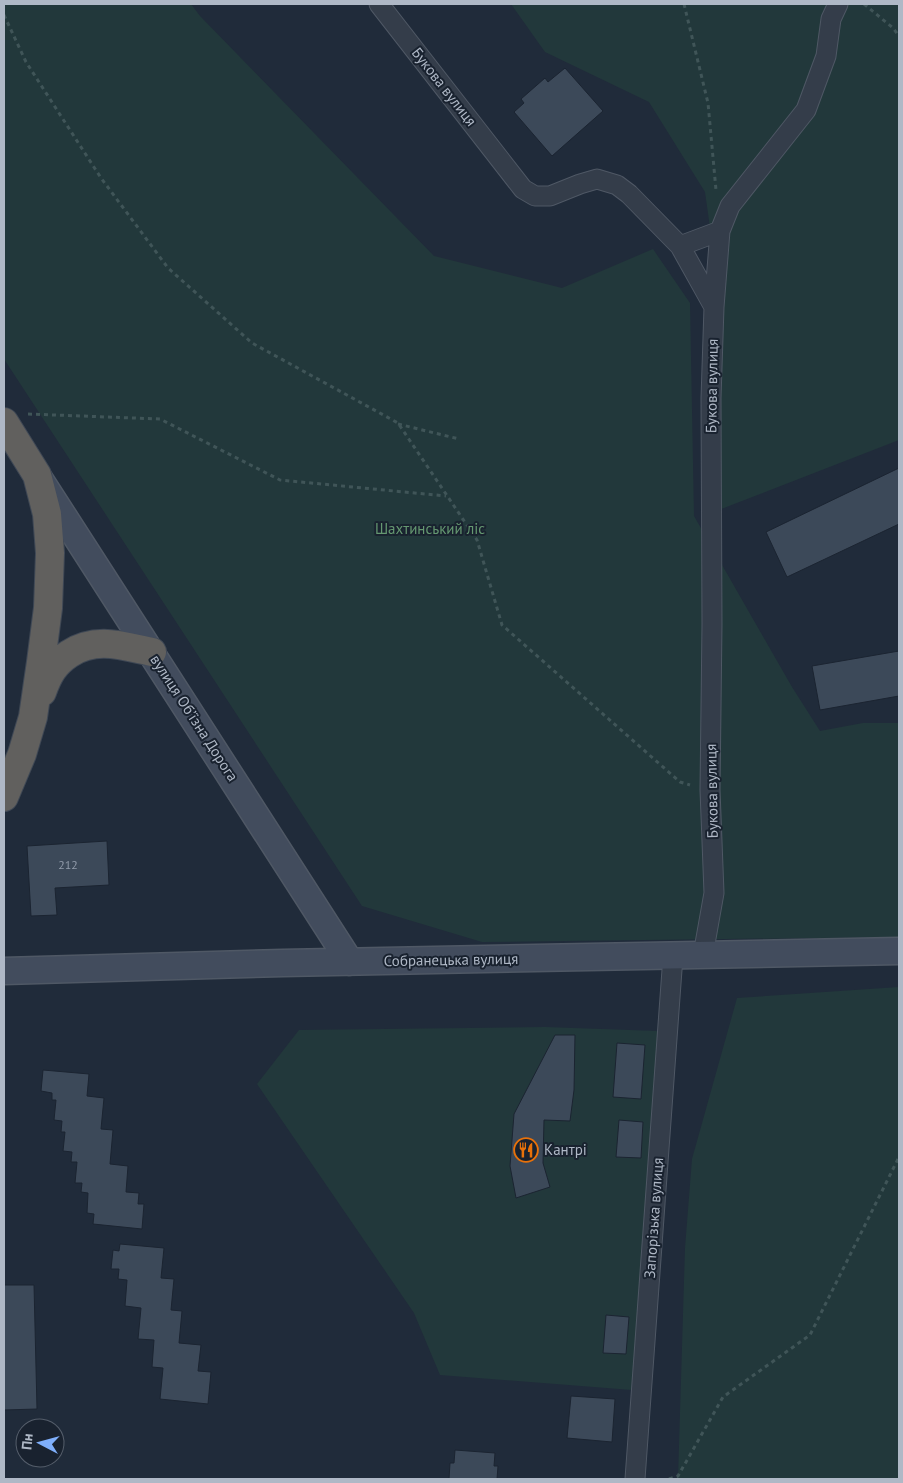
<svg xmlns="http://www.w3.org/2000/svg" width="903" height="1483" viewBox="0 0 903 1483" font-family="'PT Sans',sans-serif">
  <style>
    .green { fill: #22383b }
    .building { fill: #3c4959; stroke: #1b2431 }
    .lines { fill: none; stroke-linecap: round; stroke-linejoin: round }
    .minor-casing { stroke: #4f5865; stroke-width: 21 }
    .secondary-casing { stroke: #4f5865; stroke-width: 29 }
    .trunk-casing { stroke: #3f4855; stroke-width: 30 }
    .path { stroke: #405558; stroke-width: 3; stroke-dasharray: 4 4; stroke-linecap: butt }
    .minor { stroke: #343d4a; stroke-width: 19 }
    .secondary { stroke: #424c5d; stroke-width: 26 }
    .trunk { stroke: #61605e; stroke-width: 28 }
    .labels { text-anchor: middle; stroke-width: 4; stroke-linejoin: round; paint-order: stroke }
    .number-label { font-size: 12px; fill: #929cab }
    .street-label { font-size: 15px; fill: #afb8c6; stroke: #19222f }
    .park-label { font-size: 15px; fill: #659871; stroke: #19222f }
    .poi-label { font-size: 15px; fill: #afb8c6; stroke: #19222f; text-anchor: start }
  </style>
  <rect width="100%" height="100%" fill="#202b3a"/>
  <path class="green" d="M4,4H191L200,16L434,256L562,288L653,249L690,303L694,516L792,687L820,731L863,723H899V937L482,942L362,906L4,359Z
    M511,4H899V440L711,513L722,313L705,192L649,102L545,52Z
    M899,987V1479H678L685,1248L692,1159L737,998Z
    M545,1027L658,1031L632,1390L440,1375L414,1313L257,1084L299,1030Z"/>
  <path class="building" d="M565,68L603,111L552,156L514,112L524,103L521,99L545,78L548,82Z
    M899,468V524L787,577L766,532Z
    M899,651V696L820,710L812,666Z
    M107,841L109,885L55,888L57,915L31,916L27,846Z
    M555,1035H575L574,1090L570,1121L544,1120L543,1163L550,1187L516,1198L510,1166L514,1114Z
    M617,1043L645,1045L641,1099L613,1097Z
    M43,1070L89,1074L87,1096L104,1098L101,1129L113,1130L110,1164L128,1166L126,1192L139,1193L138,1204H144L142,1229L93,1224L94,1214L87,1213L88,1193L81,1192L82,1183H75L77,1162H71L72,1152L63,1151L65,1132H61L62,1121L54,1120L56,1100H52V1093L41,1091Z
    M619,1120L643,1122L641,1158L616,1157Z
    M120,1244L164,1248L161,1278L174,1279L171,1310L182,1311L179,1343L201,1345L198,1371L211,1372L208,1404L160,1399L163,1368L152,1367L154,1340L138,1339L141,1308L125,1306L127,1280L118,1279L119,1269H111L113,1250L119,1251Z
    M4,1285H34L37,1409L4,1410Z
    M606,1315L629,1317L626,1354L603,1353Z
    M571,1396L615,1399L612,1442L567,1438Z
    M455,1450L495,1453L494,1466H498L497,1479H449L450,1463H454Z"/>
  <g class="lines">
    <g class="minor-casing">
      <path id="minor" d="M379,4L523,189L535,196H550L580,184L597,179L617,185L629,194L680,246L714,307L711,398L712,624L710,790L714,893L703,955
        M680,246L720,231
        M714,307L720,231L730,206L806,110L826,56L831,19L838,4
        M635,1479L673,956"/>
    </g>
    <g class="secondary-casing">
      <path id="secondary" d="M40,480L350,962
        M4,971L283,963L899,951"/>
    </g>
    <g class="trunk-casing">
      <path id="trunk" d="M4,422L37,475L47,514L50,553L48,608L41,662L33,717L22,754L4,797
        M42,692C48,675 54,664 69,654C96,636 123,646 152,652"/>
    </g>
    <path class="path" d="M684,4L708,103L716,190
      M864,4L893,28L899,36
      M4,15L26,62L101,178L168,268L252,343L398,423L477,540L502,625L680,782L690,785
      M28,414L160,419L280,480L446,496
      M398,424L459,439
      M669,1479L678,1476L723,1397L810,1335L899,1157"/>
    <use href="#minor" class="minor"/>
    <use href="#secondary" class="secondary"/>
    <use href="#trunk" class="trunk"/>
  </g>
  <defs>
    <g id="restaurant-ring" transform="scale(1.25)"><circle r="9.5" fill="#19222f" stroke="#e8710a" stroke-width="1.5"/><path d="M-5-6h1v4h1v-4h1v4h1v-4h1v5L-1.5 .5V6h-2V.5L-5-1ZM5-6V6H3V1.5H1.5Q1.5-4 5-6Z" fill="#e8710a"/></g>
  </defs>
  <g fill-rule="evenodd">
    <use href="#restaurant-ring" x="526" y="1150"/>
  </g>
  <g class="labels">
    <g class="number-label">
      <text x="68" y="869">212</text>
    </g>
    <g class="street-label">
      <text transform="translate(444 87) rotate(52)" y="5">Букова вулиця</text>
      <text transform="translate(712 386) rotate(-89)" y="5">Букова вулиця</text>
      <text transform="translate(194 718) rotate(57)" y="5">вулиця Обʼїзна Дорога</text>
      <text transform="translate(712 791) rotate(-91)" y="5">Букова вулиця</text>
      <text transform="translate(451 960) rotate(-1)" y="5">Собранецька вулиця</text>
      <text transform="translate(654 1218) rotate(-86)" y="5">Запорізька вулиця</text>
    </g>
    <g class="park-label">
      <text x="430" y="534">Шахтинський ліс</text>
    </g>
    <g class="poi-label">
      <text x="544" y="1155">Кантрі</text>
    </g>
  </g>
  <rect width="903" height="1483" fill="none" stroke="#afb8c6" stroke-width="10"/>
  <g transform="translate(40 1443) rotate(276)"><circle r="24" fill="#19222f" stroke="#555e6b"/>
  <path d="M0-4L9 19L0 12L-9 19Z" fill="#7faffb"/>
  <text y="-8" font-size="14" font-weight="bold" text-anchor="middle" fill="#afb8c6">Пн</text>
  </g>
</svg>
